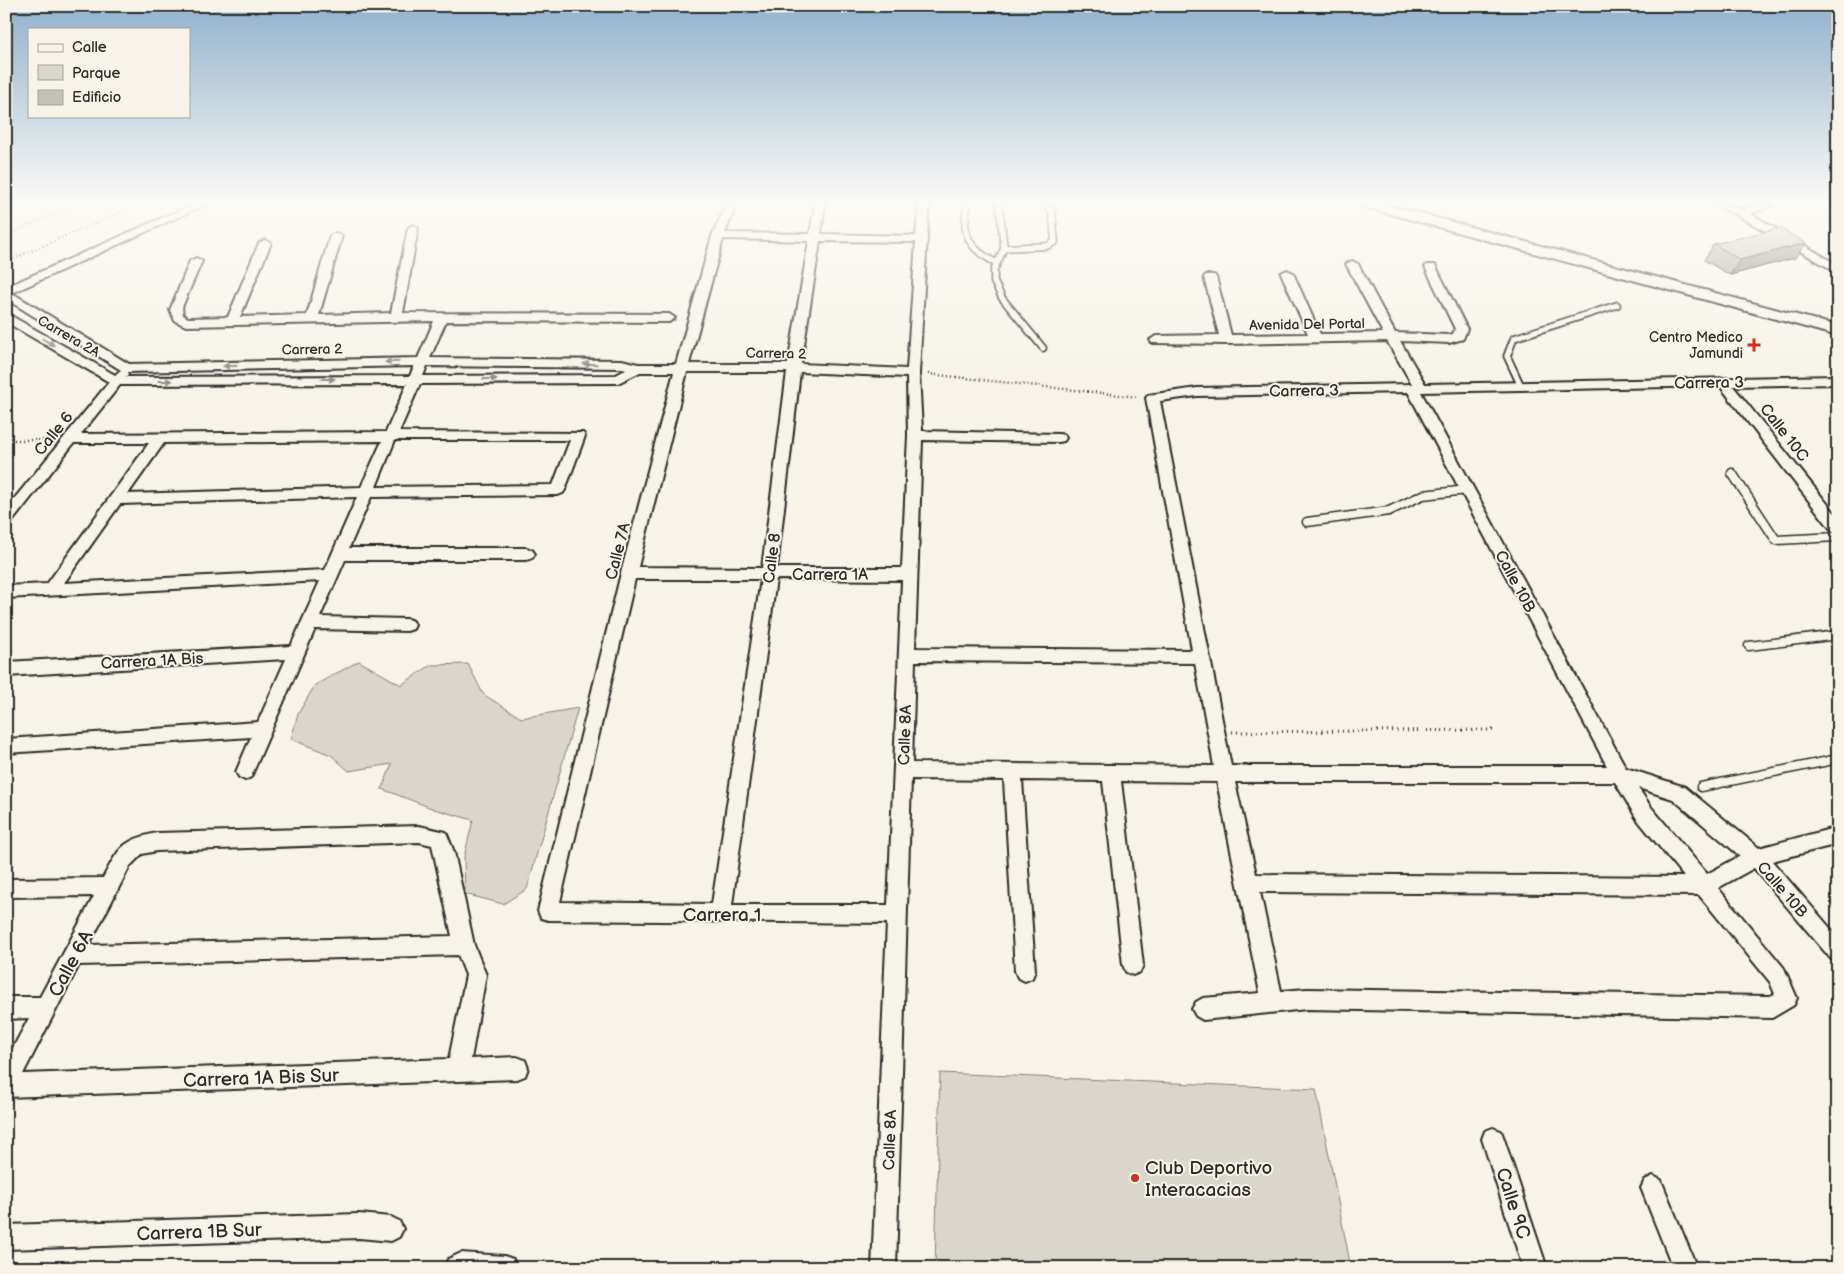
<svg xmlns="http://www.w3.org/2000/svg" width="1844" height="1274" viewBox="0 0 1844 1274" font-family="'Balsamiq Sans',sans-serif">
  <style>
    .green { fill: #dad6cc; stroke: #82807c }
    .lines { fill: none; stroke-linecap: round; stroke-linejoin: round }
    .lane-far1-casing { stroke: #2b2b2b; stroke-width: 9 }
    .lane-casing { stroke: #2b2b2b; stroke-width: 11 }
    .street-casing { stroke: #2b2b2b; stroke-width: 4 }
    .secondary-casing { stroke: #2b2b2b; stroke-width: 4 }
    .path-far1 { stroke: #2b2b2b; stroke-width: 2.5; stroke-dasharray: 1 3; stroke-linecap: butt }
    .path { stroke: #2b2b2b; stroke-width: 3; stroke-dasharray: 1 4; stroke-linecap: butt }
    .lane-far1 { stroke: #f7f3e8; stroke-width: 5.5 }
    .lane { stroke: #f7f3e8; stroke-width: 8 }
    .street { fill: #f7f3e8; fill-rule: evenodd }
    .secondary { fill: #f7f3e8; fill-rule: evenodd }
    .wall { fill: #a9a69f; stroke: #2b2b2b }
    .shaded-wall { fill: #898782; stroke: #2b2b2b }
    .building { fill: #c4c1b9; stroke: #2b2b2b }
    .oneway { fill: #918f8a }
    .poi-dot { fill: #c8321e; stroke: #f7f3e8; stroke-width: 2 }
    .labels { text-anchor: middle; stroke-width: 4; stroke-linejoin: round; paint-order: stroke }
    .far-street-label { font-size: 14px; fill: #2b2b2b; stroke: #f7f3e8 }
    .far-poi-label { font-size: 14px; fill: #2b2b2b; stroke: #f7f3e8; text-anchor: end }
    .street-label { font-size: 16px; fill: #2b2b2b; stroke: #f7f3e8 }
    .near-street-label { font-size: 19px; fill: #2b2b2b; stroke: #f7f3e8 }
    .near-poi-label { font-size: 19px; fill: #2b2b2b; stroke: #f7f3e8; text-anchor: start }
  </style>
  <rect width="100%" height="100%" fill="#f7f3e8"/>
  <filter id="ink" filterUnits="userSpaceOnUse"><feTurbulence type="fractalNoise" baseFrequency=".02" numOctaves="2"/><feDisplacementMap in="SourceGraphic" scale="10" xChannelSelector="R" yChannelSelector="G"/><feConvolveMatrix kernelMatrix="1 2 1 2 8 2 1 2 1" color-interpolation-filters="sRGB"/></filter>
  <g filter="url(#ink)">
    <path class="green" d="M359,661L401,685L431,665L468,664L483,694L521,718L578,708L527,889L503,904L465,894L464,857L473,820L434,809L382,789L392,764L349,771L331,755L291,739L298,714L315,685Z
      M940,1073L1316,1089L1351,1268H935Z"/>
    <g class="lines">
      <g class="lane-far1-casing">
        <path id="lane-far1" d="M968,203C960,234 969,250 997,263
          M999,203L1004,248L994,270V282L1002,298L1043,348
          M1004,248L1047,246L1055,242L1052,211L1043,203
          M1521,386L1507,356L1514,338L1617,305"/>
      </g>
      <g class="lane-casing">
        <path id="lane" d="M1732,473L1776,540L1838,537
          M1307,522L1389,511L1423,495L1467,490
          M1749,646L1838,635
          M1701,787L1838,759"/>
      </g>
      <g class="street-casing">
        <path id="street" d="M196,203H209L12,293L129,364L418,358L434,321L186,326L175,321L170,310L190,261L196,258L202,261L182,307L183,315L188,318L228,317L259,243L265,240L271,243L240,317L307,315L330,236L336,233L342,236L319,315L391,313L408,228L413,225L418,228L403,313L669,314L675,318L669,322L446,321L430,358L622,360L638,364H676L712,236L727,203H737L725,233L810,234L815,203H825L821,234L916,236L919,203H929L919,373L922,431L1059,434L1064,435L1066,438L1064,441L1059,442L922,440L915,648L1192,650L1146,398L1148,395L1197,388L1412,384L1387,341L1226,344L1152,343L1150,340L1156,336L1219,335L1204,277L1206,275H1214L1216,277L1231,335L1308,334L1281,273L1287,270L1293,273L1320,334L1383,333L1346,264L1352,261L1358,264L1395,333L1448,335L1453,334L1455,329L1425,267L1427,265H1435L1467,329L1463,339L1449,343L1400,341L1425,384L1838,376V384L1733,386L1838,517V533L1833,532L1720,386L1421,392L1626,768L1685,787L1759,848L1838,827V844L1772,861L1838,937V962L1831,959L1754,868L1718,888L1784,968L1797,998L1794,1005L1772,1018L1307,1009L1203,1020L1196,1016L1192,1009L1196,1002L1203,998L1260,993L1217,782L1121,781L1143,965L1140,972L1133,975L1126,972L1123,965L1103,781L1022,780L1035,971L1032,978L1025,981L1018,978L1015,971L1004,780L911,779L896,1268H872L887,923L548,920L541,918L538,911L621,573L674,372H640L618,383L420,384L399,432L583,433L585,436L565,490L563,493L558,495L371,497L349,548H527L532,550L535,554L532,558L527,560H345L320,617L407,619L413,621L415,625L413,629L407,631L315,629L251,777L245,780L239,777L236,772L251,737L6,753V739L258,722L286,659L6,676V662L291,646L320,581L6,598V586L47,584L149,443H74L11,523L6,524V509L109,382L6,322V313L115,375L121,370L6,299V287ZM723,239L809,241L788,364H689ZM820,241L916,242L907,369L801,364ZM414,366L410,376L126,377L128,374L127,372ZM427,366L622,368L627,369L616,375L423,376ZM687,372H787L762,568L638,567ZM800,372L907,377L908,435L902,568H777ZM407,384L386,432L81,434L120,385ZM1408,392L1607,766H1231L1160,401L1197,396ZM395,440H570L553,485L376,487ZM382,441L361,487L128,494L164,443ZM357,497L325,570L64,583L120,504ZM635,579H761L712,904L560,902ZM776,579L902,580L888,905H732ZM915,661L1195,663L1214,766L912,763ZM1235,782H1615L1637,819L1684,877L1256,874ZM1638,788L1673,799L1740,856L1707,874L1651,807ZM1260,892L1699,895L1770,982L1775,994L1770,996L1307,989L1281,991Z
          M1711,203H1724L1743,210L1760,203H1773L1772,205L1751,214L1838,265V273L1739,216Z
          M419,826L446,832L454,852L474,945L486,975L471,1059L517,1057L525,1060L528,1068L525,1076L517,1079L6,1097V1061L29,1018L6,1019V997H40L94,896L6,897V879L103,878C119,848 122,840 157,833ZM419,842L432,845L452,936L89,945L130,866L142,854L157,851ZM458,955L466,975L449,1059L23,1074L79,965Z
          M1493,1128L1501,1131L1504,1139L1547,1268H1523L1482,1139L1485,1131Z
          M1653,1176L1661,1180L1697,1268H1673L1641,1188L1645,1180Z
          M359,1214L391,1217L399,1221L403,1229L399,1237L391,1241L359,1238L6,1249V1225Z
          M461,1253L504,1256L513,1259L516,1268H445L448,1259Z"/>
      </g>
      <g class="secondary-casing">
        <path id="secondary" d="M1359,203H1381L1838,326V336L1361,206Z"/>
      </g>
      <path class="path-far1" d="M6,207L16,203
        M6,235L81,203
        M6,262L141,203
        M928,374L1138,397
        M6,440H49"/>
      <path class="path" d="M1232,732L1494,730"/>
      <use href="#lane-far1" class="lane-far1"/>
      <use href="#lane" class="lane"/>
      <use href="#street" class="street"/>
      <use href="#secondary" class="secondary"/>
    </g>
    <path class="wall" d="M1714,244L1795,258L1730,275L1704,260Z"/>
    <path class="shaded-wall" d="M1806,243L1795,258L1730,275L1740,260Z"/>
    <path class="building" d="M1780,228L1806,243L1740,260L1714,244Z"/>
    <defs><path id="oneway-solid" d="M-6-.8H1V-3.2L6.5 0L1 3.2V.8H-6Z" transform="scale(1.25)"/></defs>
    <g class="oneway">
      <use href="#oneway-solid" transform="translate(48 342) rotate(30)"/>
      <use href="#oneway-solid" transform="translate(392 362) rotate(179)"/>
      <use href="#oneway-solid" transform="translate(590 364) rotate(-179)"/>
      <use href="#oneway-solid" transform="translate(230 366) rotate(179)"/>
      <use href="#oneway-solid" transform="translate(328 379)"/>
      <use href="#oneway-solid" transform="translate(490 379)"/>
      <use href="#oneway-solid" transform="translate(165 381)"/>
    </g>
  </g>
  <linearGradient id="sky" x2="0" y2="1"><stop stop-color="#91b1cd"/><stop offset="0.53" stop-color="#fbfaf5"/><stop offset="1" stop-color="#fbfaf5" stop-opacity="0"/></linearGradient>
  <rect width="1844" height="381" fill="url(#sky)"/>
  <g class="poi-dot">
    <path d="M1751.5 337.5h5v5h5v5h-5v5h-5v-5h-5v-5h5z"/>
    <circle cx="1135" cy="1178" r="5"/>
  </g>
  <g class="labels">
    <g class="far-street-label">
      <text transform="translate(1307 324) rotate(-1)" y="5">Avenida Del Portal</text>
      <text transform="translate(69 336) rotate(30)" y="5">Carrera 2A</text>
      <text transform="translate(312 349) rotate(-1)" y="5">Carrera 2</text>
      <text transform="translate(776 353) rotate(1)" y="5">Carrera 2</text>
    </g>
    <g class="far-poi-label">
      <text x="1743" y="342">Centro Medico<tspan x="1743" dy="16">Jamundi</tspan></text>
    </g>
    <g class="street-label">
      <text transform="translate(1709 382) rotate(-1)" y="6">Carrera 3</text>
      <text transform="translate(1304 390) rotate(-1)" y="6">Carrera 3</text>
      <text transform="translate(1785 432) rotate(52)" y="6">Calle 10C</text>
      <text transform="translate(53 433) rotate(-51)" y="6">Calle 6</text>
      <text transform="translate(617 551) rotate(-76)" y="6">Calle 7A</text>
      <text transform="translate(771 558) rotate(-83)" y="6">Calle 8</text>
      <text x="830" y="580">Carrera 1A</text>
      <text transform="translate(1516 581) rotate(62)" y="6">Calle 10B</text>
      <text transform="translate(152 660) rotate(-3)" y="6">Carrera 1A Bis</text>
      <text transform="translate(904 735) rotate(-88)" y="6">Calle 8A</text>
      <text transform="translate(1783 889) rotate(49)" y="6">Calle 10B</text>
      <text transform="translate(889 1140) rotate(-88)" y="6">Calle 8A</text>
    </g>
    <g class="near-street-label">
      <text x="722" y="921">Carrera 1</text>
      <text transform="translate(70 963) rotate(-62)" y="7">Calle 6A</text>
      <text transform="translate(261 1077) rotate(-2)" y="7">Carrera 1A Bis Sur</text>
      <text transform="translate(1514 1203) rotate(72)" y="7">Calle 9C</text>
      <text transform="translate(199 1231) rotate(-2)" y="7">Carrera 1B Sur</text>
    </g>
    <g class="near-poi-label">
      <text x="1145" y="1174">Club Deportivo<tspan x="1145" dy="22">Interacacias</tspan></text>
    </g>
  </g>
  <rect width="1844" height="1274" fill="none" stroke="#f7f3e8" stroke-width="25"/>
  <rect x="12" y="12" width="1819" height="1249" fill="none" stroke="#2b2b2b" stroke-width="2" filter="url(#ink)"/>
  <rect x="28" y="28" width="162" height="90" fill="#f7f3e8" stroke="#a5a39c"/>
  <rect x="38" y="44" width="25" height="8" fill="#f7f3e8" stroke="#a5a39c"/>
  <text x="72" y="52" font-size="15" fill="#2b2b2b">Calle</text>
  <rect x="38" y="65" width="25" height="15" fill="#dad6cc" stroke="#a5a39c"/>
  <text x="72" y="78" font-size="15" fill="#2b2b2b">Parque</text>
  <rect x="38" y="90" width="25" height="15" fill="#c4c1b9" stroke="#a5a39c"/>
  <text x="72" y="102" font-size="15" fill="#2b2b2b">Edificio</text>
</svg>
